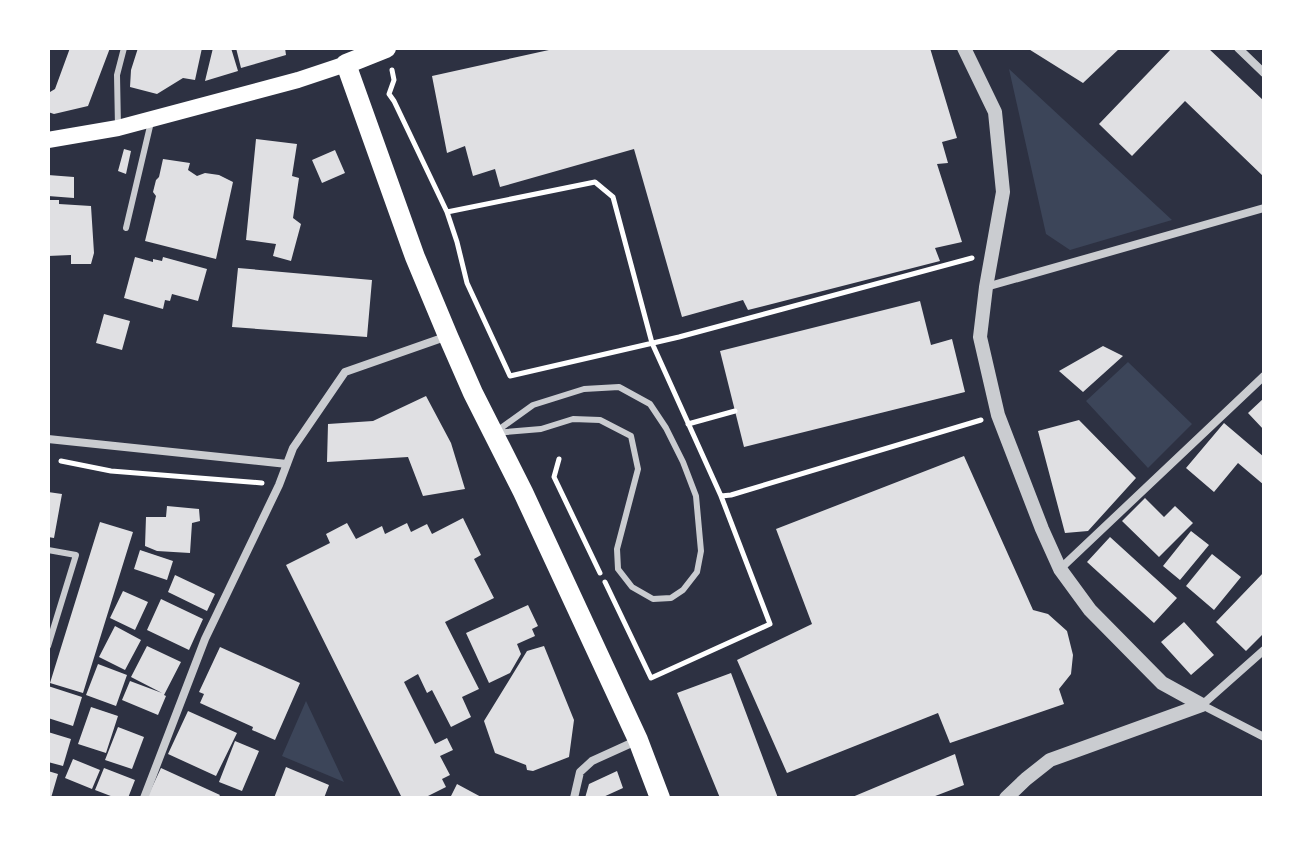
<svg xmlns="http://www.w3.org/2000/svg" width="1312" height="846" viewBox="0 0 1312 846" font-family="Inter,sans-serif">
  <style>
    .green { fill: #3c4559 }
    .building { fill: #e0e0e3 }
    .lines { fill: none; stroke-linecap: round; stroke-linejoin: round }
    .path { stroke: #fff; stroke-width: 5 }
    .service { stroke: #caccd0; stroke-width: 6 }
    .minor { stroke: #caccd0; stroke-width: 8 }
    .tertiary { stroke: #caccd0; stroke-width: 14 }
    .secondary { stroke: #fff; stroke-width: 16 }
    .primary { stroke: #fff; stroke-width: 20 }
  </style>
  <rect width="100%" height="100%" fill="#2d3142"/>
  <path class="green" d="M1009,69L1172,220L1070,250L1046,234Z
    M1128,362L1192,424L1148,468L1086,401Z
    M306,701L344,782L282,756Z"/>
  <path class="building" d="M70,48H110L88,106L54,114L48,112V98L50,92L55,89Z
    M138,48H202L195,80L183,78L157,94L130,87L131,70Z
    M213,48H231L238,71L205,81Z
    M236,48H285L286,55L241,68Z
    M558,48H930L957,138L942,142L948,163L937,164L962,242L935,248L940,261L748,310L743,300L682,317L634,149L500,187L495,169L473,176L465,146L447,153L432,76Z
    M1027,48H1120L1083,83Z
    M1172,48H1208L1264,101V177L1185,101L1132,156L1099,124Z
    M256,139L297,144L292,176L299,178L293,218L301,224L291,261L273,256L276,244L246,240Z
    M124,149L131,151L126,174L118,171Z
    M335,150L345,173L322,183L312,160Z
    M163,159L190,163L188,170L197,176L205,173L219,175L233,182L216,259L145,241L156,196L153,192L156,180L159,177Z
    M48,175L74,177V198L48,196Z
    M48,200H59V204L91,206L94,253L91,264H71V255L48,256Z
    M135,257L153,262V259L162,261L163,257L207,269L198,301L172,294L170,301L165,300L163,309L124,298Z
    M238,268L372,280L367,337L232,327Z
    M920,301L931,345L952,339L965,392L744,447L720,351Z
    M104,314L130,321L122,350L96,343Z
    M1103,346L1123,356L1083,392L1059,371Z
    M426,396L451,443L465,489L423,496L408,457L327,462L328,424L373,421Z
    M1264,398V430L1248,413Z
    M1079,420L1136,478L1088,531L1065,533L1038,431Z
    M1224,423L1264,457V485L1238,463L1214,492L1186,468Z
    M964,456L1033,610L1048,614L1067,631L1073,655L1071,674L1059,689L1064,704L950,743L938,713L787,773L737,660L812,624L776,529Z
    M48,492L62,494L54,538L48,537Z
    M1145,498L1164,517L1175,506L1193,523L1159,557L1122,521Z
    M167,506L199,509L200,521L192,523L190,553L157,551L145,546L146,517H166Z
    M463,518L481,555L474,559L494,598L445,622L479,689L462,697L471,717L451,727L432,690L427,693L418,674L404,682L435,744L447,738L453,750L440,756L450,775L442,779L446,787L424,798H402L286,565L330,543L326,534L347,523L356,539L382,526L385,534L407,523L411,532L427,524L432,534Z
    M100,522L133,532L83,693L50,683Z
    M1191,531L1209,545L1180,580L1163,566Z
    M1110,537L1177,598L1154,623L1087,562Z
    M140,550L173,561L167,580L134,569Z
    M1212,554L1241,577L1214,610L1186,586Z
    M1264,572V633L1246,651L1216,622Z
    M175,575L215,594L207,611L168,592Z
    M123,591L148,602L135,630L110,618Z
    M161,599L203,619L189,650L147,630Z
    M528,605L538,626L532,629L535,636L517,644L521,654L510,673L489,683L466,633Z
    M1184,622L1214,655L1191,675L1161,642Z
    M115,626L141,640L125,670L99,657Z
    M147,646L181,662L164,695L166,696L158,715L122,700L130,681L162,693L131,677Z
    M544,646L574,720L569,757L533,771L527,770L526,765L495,753L484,721L527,651Z
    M220,647L300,683L275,740L252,730L253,727L200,703L204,694L199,692Z
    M98,664L127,675L116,706L86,695Z
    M731,673L778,798H720L677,693Z
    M48,686L82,697L73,726L48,718Z
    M91,707L118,716L106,753L78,744Z
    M188,711L237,733L216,776L168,754Z
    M118,727L144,737L132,769L105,760Z
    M48,732L71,739L63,766L48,762Z
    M235,741L259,751L242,791L219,782Z
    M955,754L964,785L930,798H850Z
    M73,759L100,770L92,789L65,778Z
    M286,767L329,785L324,798H274Z
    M104,768L135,780L128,798H116L95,790Z
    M161,768L220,795L218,798H153L148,796Z
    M48,771L58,774L51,798H48Z
    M617,771L623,788L601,798H585L589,784Z
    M457,784L483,798H450Z"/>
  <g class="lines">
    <path class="path" d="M392,70L394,80L389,94L394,101L447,212L457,242L467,283L510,376L679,337L972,258
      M447,212L595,182L613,197L652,343L721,496L770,624L651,678L605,582
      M688,424L735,411
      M559,459L554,477L600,573
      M61,461L111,471L262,483
      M721,496L731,495L981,420"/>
    <path class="service" d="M118,127L117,75L124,48
      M126,228L151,122
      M619,387L650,404L666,428L683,462L696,496L701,551L697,572L683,590L671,598L653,599L632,587L618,569L617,549L638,469L631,436L600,420L573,419L541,429L494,433L533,405L584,389Z
      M48,550L76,555L48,646"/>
    <path class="minor" d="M1238,48L1264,73
      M986,287L1264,208
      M48,439L287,464
      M1060,569L1264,376
      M1264,650L1202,705L1264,737
      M144,798L205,639L279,485L293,448L345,372L445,337
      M574,798L580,772L592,761L636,741"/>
    <path class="tertiary" d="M964,48L995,112L1003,192L986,287L980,337L998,415L1042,529L1060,569L1090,610L1162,683L1202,705
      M1006,798L1026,779L1050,760L1202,705"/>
    <path class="secondary" d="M48,140L118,128L298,80L346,64"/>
    <path class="primary" d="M386,48L346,64L415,257L448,336L473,393L523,492L638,740L660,798"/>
  </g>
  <rect width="1312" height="846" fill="none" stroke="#ffffff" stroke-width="100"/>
</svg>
